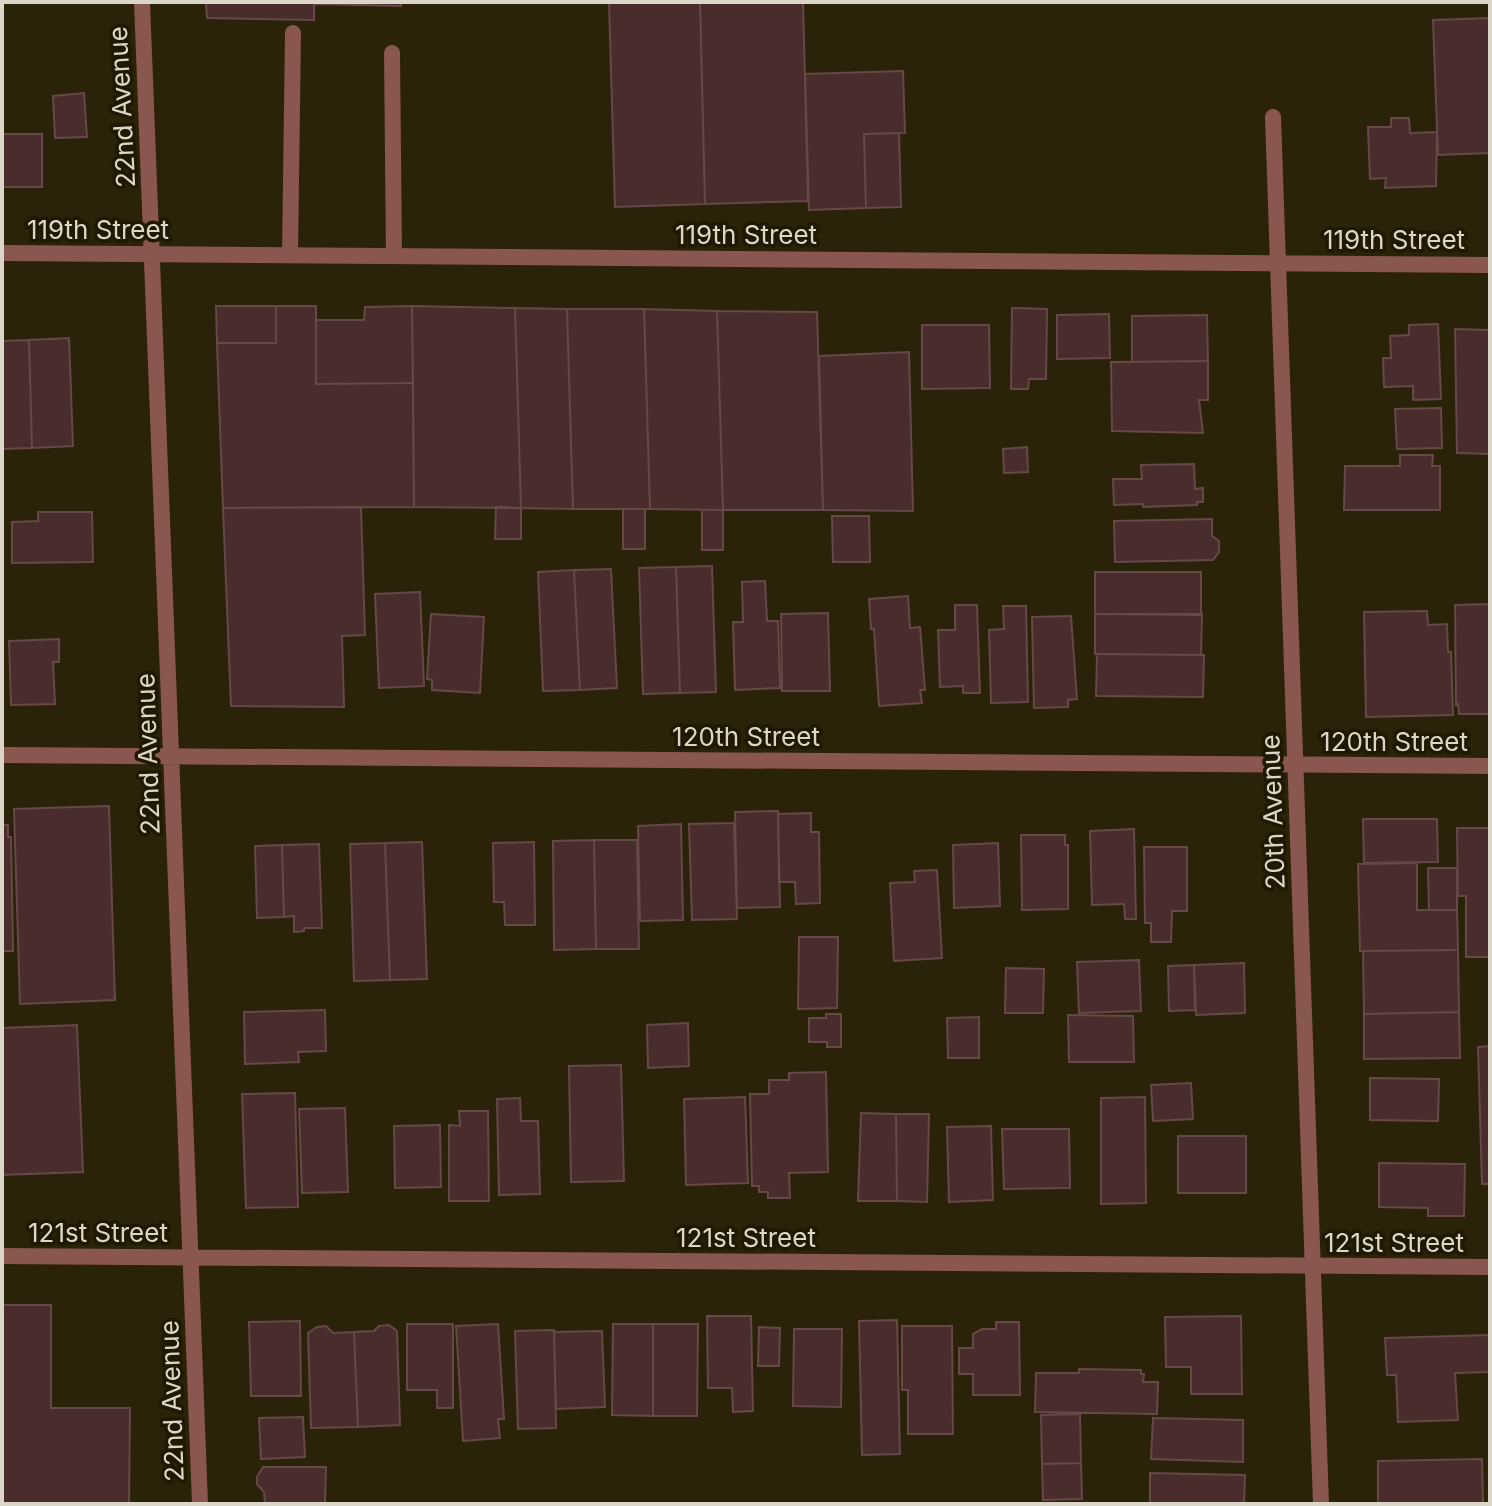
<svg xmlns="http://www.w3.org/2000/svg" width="1492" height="1506" viewBox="0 0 1492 1506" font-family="Inter,sans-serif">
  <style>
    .building { fill: #482d2c; stroke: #664847; stroke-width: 2 }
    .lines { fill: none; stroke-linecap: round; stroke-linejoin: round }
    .service { stroke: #8a5650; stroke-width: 16 }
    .minor { stroke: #8a5650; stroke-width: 16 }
    .tertiary { stroke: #8a5650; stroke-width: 16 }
    .labels { text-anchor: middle; stroke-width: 7; stroke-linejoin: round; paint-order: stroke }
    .street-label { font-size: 26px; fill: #dcd6c8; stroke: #211802 }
  </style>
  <rect width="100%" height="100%" fill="#2b220a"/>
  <path class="building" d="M206,2H401V6L314,4V20L207,18Z
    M609,2H700L705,204L615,207Z
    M700,2H803L808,201L705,204Z
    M1490,18V153L1438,155L1433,20Z
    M903,71L905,133L864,134L866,208L809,210L805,74Z
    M84,93L87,137L55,138L53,96Z
    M1391,118H1409L1410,133L1437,132L1436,186L1385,188L1386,178L1370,179L1368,127H1391Z
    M899,133L901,207L866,208L864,134Z
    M2,134H42V187H2Z
    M216,306H276V343H217Z
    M276,306H316V384L413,383L414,507L223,508L217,343H276Z
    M412,306L515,308L521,508L414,507Z
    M412,306L413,383L316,384V320H364L365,307Z
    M515,308L567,309L573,509L521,508Z
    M1012,308L1047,309L1046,379H1029L1028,389H1011Z
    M567,309H644L650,509H573Z
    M644,309L717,311L723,510L650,509Z
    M717,311L817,312L823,510H723Z
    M1109,314L1110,358L1057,359V315Z
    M1207,315L1208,361L1132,362V316Z
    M1438,324L1441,399L1413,400V386L1384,387L1383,358H1391L1390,336L1409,335V325Z
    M922,325H989L990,388L922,389Z
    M1455,329L1490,330V454L1457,453Z
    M69,338L73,446L32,448L29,340Z
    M29,340L32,448L2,449V341Z
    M909,352L913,511L823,510L819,356Z
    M1208,361V400H1199L1203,433L1112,431L1111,362Z
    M1441,408L1442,448L1397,449L1395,409Z
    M1027,447L1028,472L1004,473L1003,449Z
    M1400,455H1433L1432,466H1440V510H1344L1345,466H1400Z
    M1194,464L1195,489L1203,488V502H1197V505L1143,507V504L1114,505L1113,479H1142L1141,465Z
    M361,507L365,635L342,636L344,707L231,706L223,508Z
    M496,507L521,508V539H495Z
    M623,509H645V549H623Z
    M702,510H723V550H702Z
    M38,512H92L93,562L12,563V522L38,521Z
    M832,516H869L870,562H833Z
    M1212,519V536L1219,541V552L1213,560L1115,562L1114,521Z
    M712,566L716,692L680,693L676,567Z
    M676,567L680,693L643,694L639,568Z
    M611,569L617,688L580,690L574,570Z
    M574,570L580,690L543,691L538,572Z
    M1095,572H1201V615L1095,614Z
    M765,581L767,621H778L780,688L735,690L733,622H743L742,582Z
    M420,592L424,686L379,688L375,594Z
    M908,596L910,628L920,627L925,690H920L922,703L879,706L874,629H871L869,599Z
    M1490,604V714H1459L1458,704L1456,705L1455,605Z
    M955,605H977L980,693H963V686L940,687L938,630H955Z
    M1003,606H1026L1028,702L991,703L989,630L1004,629Z
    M1427,611L1428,625L1447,624L1448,652H1451L1453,715L1366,717L1364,612Z
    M828,613L830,691H782L781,614Z
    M431,614L484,617L480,693L432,690V680L427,679Z
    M1095,614H1202L1201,655L1095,654Z
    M1071,616L1077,699L1068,700V707L1034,708L1032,617Z
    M59,639V662H53L55,704L11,705L9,641Z
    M1097,654L1204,655L1203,697L1096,696Z
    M109,806L115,1000L20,1004L14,809Z
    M778,811L780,907L737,908L735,812Z
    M811,813V832H819L820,903L796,904L795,882H779L778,814Z
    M1363,819H1437L1438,862L1364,863Z
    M734,823L737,919L692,920L689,824Z
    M681,824L683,920L640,921L638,826Z
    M2,825H8V837H11L13,951H2Z
    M1457,828H1490V957H1466V896H1458Z
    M1134,829L1136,919H1125L1124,904L1092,905L1090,831Z
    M1021,835H1065V845H1068V909L1022,910Z
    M594,840H637L639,949H596Z
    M594,840L596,949L554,950L553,841Z
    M422,842L427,979L390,980L385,843Z
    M534,842L535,925H505L504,902H494L493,843Z
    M385,843L390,980L354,981L350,844Z
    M998,843L1000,906L954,908L953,845Z
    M319,844L322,928H304V931L294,932V916L284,917L282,845Z
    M282,845L284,917L257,918L255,846Z
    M1144,847H1187V911H1172L1171,942H1151V923H1145Z
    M1417,863V910H1457L1458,950L1360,951L1358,864Z
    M1428,868H1457V910H1429Z
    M937,870L942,958L894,961L890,883L915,882L914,871Z
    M799,937H838L837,1008L798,1009Z
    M1458,950L1459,1012L1364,1014L1363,951Z
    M1139,960L1141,1011L1079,1013L1077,962Z
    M1244,963L1245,1013L1196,1015L1194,965Z
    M1194,965L1195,1010L1169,1011L1168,966Z
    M1006,968L1044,969L1043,1013H1005Z
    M325,1010L326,1051L298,1052L299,1062L245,1064L244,1012Z
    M1459,1012L1460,1058L1364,1059V1014Z
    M826,1014H841V1047H827V1042H809V1018H826Z
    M1068,1015L1133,1016L1134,1062H1069Z
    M979,1017V1058H948L947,1018Z
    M688,1023L689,1066L648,1068L647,1025Z
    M77,1025L83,1172L2,1175V1028Z
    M1490,1046V1184H1482L1478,1047Z
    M621,1065L624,1181L571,1182L569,1066Z
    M826,1072L828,1172L789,1173L790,1198H768V1192H759V1186H752L750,1094H769V1080H789V1073Z
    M1370,1078L1439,1079L1438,1121L1370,1120Z
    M1191,1083L1193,1119L1153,1121L1151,1085Z
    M295,1093L298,1207L246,1208L242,1094Z
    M745,1097L748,1183L686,1185L684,1099Z
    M1145,1097L1146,1203L1101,1204V1098Z
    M520,1098L521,1121H538L540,1194L499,1195L497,1099Z
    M345,1108L348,1192L302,1193L299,1109Z
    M459,1111H488L489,1201H449V1125L460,1126Z
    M861,1113L896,1114L897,1201H858Z
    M896,1114H929L927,1202L897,1201Z
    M440,1125L441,1187L395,1188L394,1126Z
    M991,1126L993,1200L949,1202L947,1127Z
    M1002,1129H1069L1070,1188L1004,1189Z
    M1178,1136H1246V1193H1178Z
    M1379,1163L1465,1164L1464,1216H1428V1208L1379,1207Z
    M2,1305H51V1408H130L129,1503H2Z
    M707,1316H751L753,1411L733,1412L732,1388H708Z
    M1241,1316L1242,1394H1191V1367H1166L1165,1317Z
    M897,1320L900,1454L862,1455L859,1321Z
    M300,1321L301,1396H251L249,1322Z
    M996,1322H1019L1020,1395H973V1374H959V1348H973V1334L982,1329H996Z
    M407,1324H453V1408H437V1390H407Z
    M498,1324L504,1419H498L500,1438L463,1441L456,1326Z
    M613,1324H653V1416L612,1415Z
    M653,1324H698L697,1416H653Z
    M389,1325L397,1331L400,1425L358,1427L354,1332L374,1331L379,1326Z
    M326,1326L333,1333L354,1332L358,1427L311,1428L308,1333L317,1327Z
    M902,1326H952L953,1434H908V1390H902Z
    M759,1327L780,1328L779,1366H758Z
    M794,1329H842L841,1407L793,1406Z
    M554,1330L556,1428L518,1429L515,1331Z
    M602,1331L605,1407L556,1409L554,1332Z
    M1490,1335V1372L1455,1373L1458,1420L1398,1422L1396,1375H1387L1385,1338Z
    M1079,1369L1141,1370V1374H1144L1143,1382H1158L1157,1414L1035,1412L1036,1373H1079Z
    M1080,1414L1081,1463L1042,1464L1041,1415Z
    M303,1417L305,1457L261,1459L259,1418Z
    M1153,1418L1243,1420V1462L1151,1459Z
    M1482,1459L1483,1504H1378V1461Z
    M1081,1463L1082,1499L1043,1500L1042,1464Z
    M263,1467H326L325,1504H265L264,1492L257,1484V1477Z
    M1150,1473L1245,1475L1244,1504H1150Z"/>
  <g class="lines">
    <path class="service" d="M392,53L394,256
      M290,255L293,33"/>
    <path class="minor" d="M142,2L200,1504
      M1273,117L1278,263
      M2,253L1490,265
      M2,755L1490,766
      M2,1256L1490,1267"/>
    <path class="tertiary" d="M1278,263L1321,1504"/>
  </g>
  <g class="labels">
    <g class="street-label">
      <text transform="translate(122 107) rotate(-93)" y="9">22nd Avenue</text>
      <text x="98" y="239">119th Street</text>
      <text x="746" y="244">119th Street</text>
      <text x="1394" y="249">119th Street</text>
      <text x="746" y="746">120th Street</text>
      <text x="1394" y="751">120th Street</text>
      <text transform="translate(148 754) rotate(-92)" y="9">22nd Avenue</text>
      <text transform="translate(1273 812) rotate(-92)" y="9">20th Avenue</text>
      <text x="98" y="1242">121st Street</text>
      <text x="746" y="1247">121st Street</text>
      <text x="1394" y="1252">121st Street</text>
      <text transform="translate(172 1401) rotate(-92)" y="9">22nd Avenue</text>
    </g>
  </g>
  <rect width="1492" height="1506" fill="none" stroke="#dcd6c8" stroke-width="8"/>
</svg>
